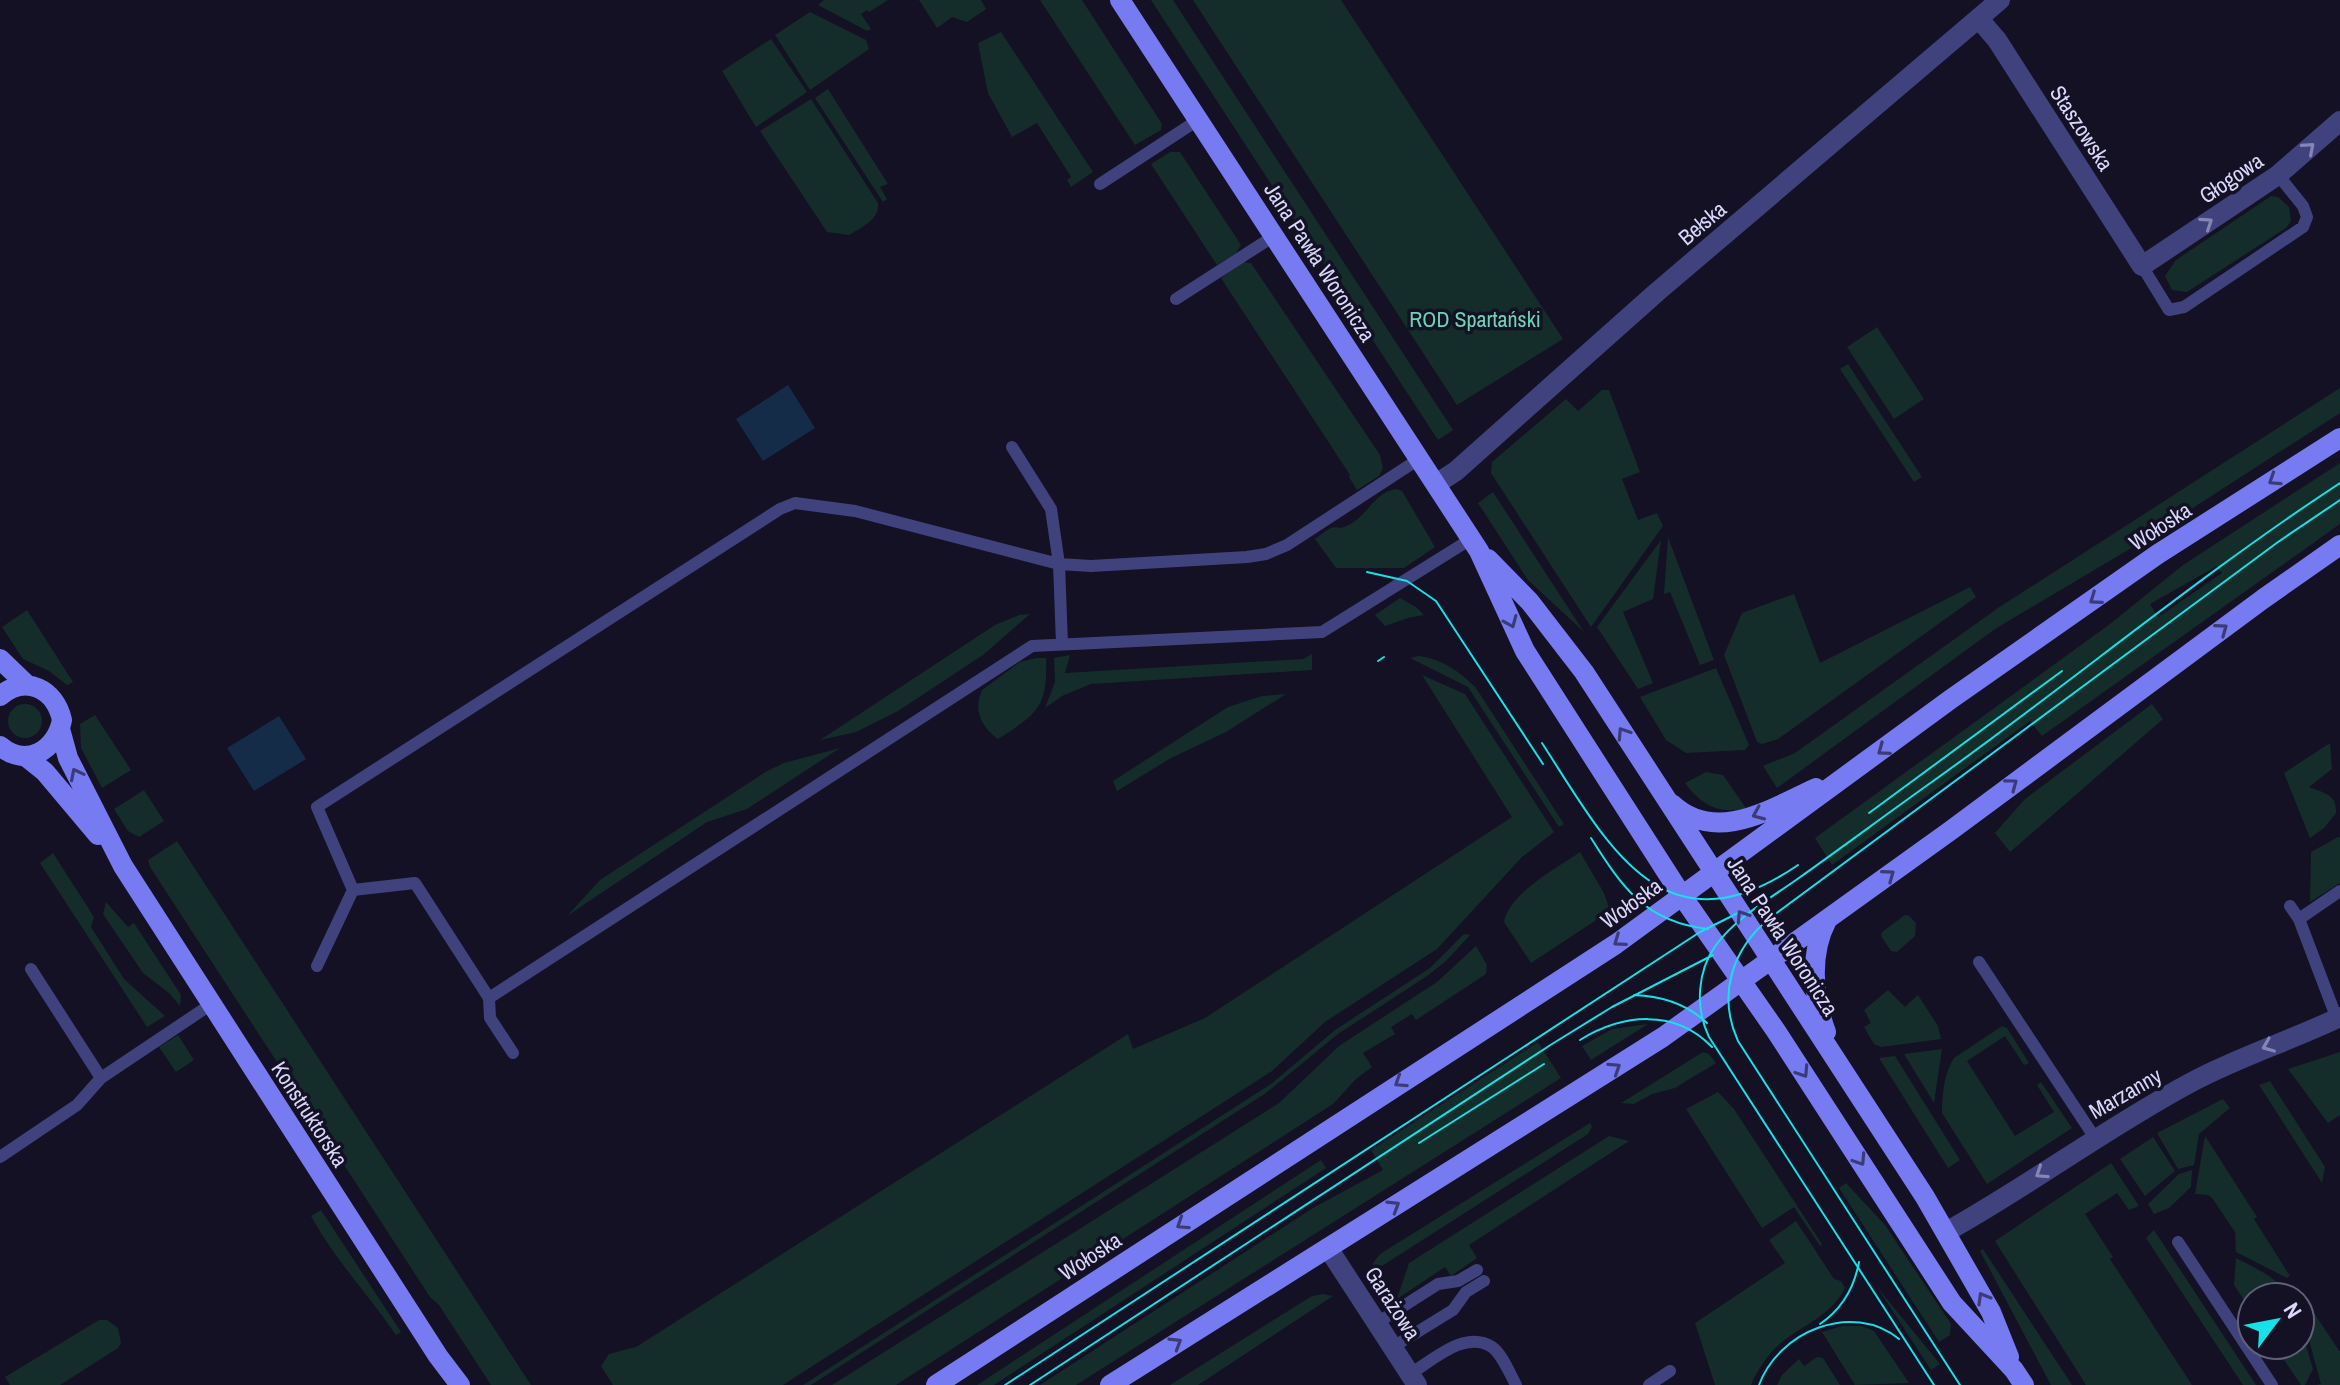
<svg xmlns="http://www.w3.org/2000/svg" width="2340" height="1385" viewBox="0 0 2340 1385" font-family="'Archivo Narrow',sans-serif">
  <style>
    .green { fill: #142d2a; fill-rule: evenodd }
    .water { fill: #152c49 }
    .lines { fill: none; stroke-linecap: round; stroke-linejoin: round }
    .lane { stroke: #40427e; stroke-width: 12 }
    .street { stroke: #40427e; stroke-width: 20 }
    .secondary { stroke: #777bf2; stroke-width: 20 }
    .tram { stroke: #16e0e8; stroke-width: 2 }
    .oneway { stroke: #8585b6 }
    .oneway2 { stroke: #3b3b76 }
    .labels { text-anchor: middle; stroke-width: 7; stroke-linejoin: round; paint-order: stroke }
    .street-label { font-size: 22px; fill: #d9d7fb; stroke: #131123 }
    .park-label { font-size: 22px; fill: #69d5b3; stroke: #131123 }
  </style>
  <rect width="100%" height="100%" fill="#131123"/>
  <path class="green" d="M824,0H888L869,12L867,10L861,14L871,29L867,31L818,5Z
    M919,0H981L986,9L967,22L952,17L937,28Z
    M1040,0H1082L1162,124L1161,130L1135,145Z
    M1151,0H1173L1453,430L1438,440Z
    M1193,0H1341L1563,339L1457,405Z
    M810,12L866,40L869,49L810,90L775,35Z
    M1001,32L1093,172L1071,187L1067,180L1071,177L1037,123L1012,137L988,93L978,43Z
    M771,39L807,92L756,127L722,71Z
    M828,89L888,184L880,187L887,199L883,202L815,98Z
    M811,99L878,203C880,220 861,227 849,235L827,232L760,131Z
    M1170,152H1180L1241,245L1236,253L1217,265L1151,164Z
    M2271,196L2278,197L2289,207L2291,221L2286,228L2187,292L2172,290L2165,276L2176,260Z
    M1242,262L1251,263L1380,455L1383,468L1379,476L1357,490L1349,477L1350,475L1221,278Z
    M1877,327L1924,399L1894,419L1847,347Z
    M1848,364L1922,477L1914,482L1840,369Z
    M2340,388V413L2128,550L1995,629L1777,788L1763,766L1795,753L1998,608Z
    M1602,390H1609L1640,472L1622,479L1638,520L1657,513L1663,526L1591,627L1491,473L1492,462L1566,399L1578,411Z
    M2340,463V524L2042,736L2030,721L1832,865L1815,838L2110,624L2183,565ZM2217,566L2222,573L2158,617L2150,604Z
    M1396,489L1402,491L1435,547L1404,568H1336L1315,539C1319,536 1326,530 1331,528C1335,526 1340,529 1344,527C1366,520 1373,492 1396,489Z
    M1493,492L1584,632L1528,580L1478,503Z
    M1668,537L1714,660L1700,665L1670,592L1664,594Z
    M1661,540L1653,599L1623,612L1653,683L1638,689L1597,627Z
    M1970,587L1976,597L1778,739L1762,744L1757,742L1724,655L1742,613L1794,594L1820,663Z
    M1400,598L1416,607L1424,615L1408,618L1385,626L1375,615Z
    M27,610L73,682L67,685L49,671L23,659L2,627Z
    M1030,614L983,655L898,711L856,732L820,740L995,625L1019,615Z
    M1312,654V670L1091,684L1062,696L1045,708L1055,682L1054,658L1070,655L1065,673L1303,659Z
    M1419,656C1442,659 1461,672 1476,688L1564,824L1559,827L1468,687L1410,658Z
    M1036,658H1046C1048,708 1037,714 998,739C981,727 973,710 982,690L1020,662Z
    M1716,668L1749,745L1745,750L1686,753L1666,740L1640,697Z
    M1422,675L1465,694L1554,832L1522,857L1437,949L1325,1022L1272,1071L783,1385H613L601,1366L609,1354L636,1347L1128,1034L1133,1049L1205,1018L1512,817Z
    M1286,694L1226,732L1171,758L1117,791L1113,781L1228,707L1262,696Z
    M8 721a17 17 0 1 1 34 0a17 17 0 1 1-34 0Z
    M2152,704L2163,719L2010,852L1995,833L2025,799Z
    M95,715L131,770L102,788L81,748L80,724Z
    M2330,743L2332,769L2309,787C2324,793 2337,794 2336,813L2324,828L2310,838L2284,773Z
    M840,748L747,809L707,822L567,916L600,880L767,771L784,763Z
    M1706,772L1723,775L1746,808C1719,815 1701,805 1685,783Z
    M144,790L164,821L139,837L128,831L114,809Z
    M2338,837H2340V883L2310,902L2311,852Z
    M177,841L531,1385H491L439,1305L430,1297L150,867L148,860Z
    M1580,852L1604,893L1610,911L1531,963L1504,922C1509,893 1557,868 1580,852Z
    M53,853L94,917L91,927L124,979L165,1016L147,1027L40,863Z
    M106,902L128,927L134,923L181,995L180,1006L169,993L143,973L103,914Z
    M1905,915L1909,916L1916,923L1915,936L1897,952L1891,951L1881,936L1882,932Z
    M1464,934L1470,935L1446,961L1427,976L1338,1034L1266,1093L811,1385H803L1271,1084L1335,1030L1430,968Z
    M1476,946L1487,965L1486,974L1416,1020L1412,1014L1391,1027L1395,1034L1363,1053L1372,1067L1356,1079L1333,1104L896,1385H832L1279,1103L1339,1046L1437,982Z
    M1888,990L1905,1007L1918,995L1938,1026L1941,1039L1881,1047L1874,1044L1864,1027L1871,1023L1864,1010Z
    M1648,1024L1591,1060L1582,1046L1612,1029Z
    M2002,1026L2007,1028L2029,1063L2024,1065L2005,1036L1967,1061L2015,1136L2054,1112L2037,1085L2041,1082L2072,1128L1987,1184L1942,1113C1942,1095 1944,1073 1954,1058Z
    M178,1035L194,1060L176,1072L159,1047Z
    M1538,1042L1561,1078L1076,1385H1040L1313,1208L1383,1170L1371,1150Z
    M1942,1049L1934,1103L1904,1054Z
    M1703,1052L1709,1054L1716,1063L1675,1088L1652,1094L1634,1104L1621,1103Z
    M2340,1052V1115L2328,1123L2288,1069Z
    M1895,1056L1960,1160L1948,1168L1879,1058Z
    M2270,1081L2325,1167L2322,1183L2259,1085Z
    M1718,1092L1734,1109L1822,1244L1820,1246L1794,1207L1762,1228L1686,1109Z
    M2223,1099L2230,1108L2199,1134L2194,1165L2178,1169L2157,1133Z
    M1590,1123L1592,1127L1588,1134L1371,1273L1373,1263L1380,1254Z
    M1609,1136L1629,1141L1469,1245L1477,1258L1451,1276L1445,1267L1397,1299L1409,1263Z
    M2205,1136L2257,1217L2254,1219L2290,1276L2287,1278L2236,1252L2235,1232L2212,1198L2208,1195L2195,1194Z
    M2153,1137L2175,1171L2145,1196L2120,1159Z
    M1321,1160L1326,1168L994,1385H977Z
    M2111,1163L2139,1206L2129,1210L2117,1193L2085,1214L2113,1257L2110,1259L2192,1385H2086L1995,1241Z
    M2192,1170L2191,1187L2169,1208L2154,1214L2148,1204L2179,1174Z
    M1846,1183L1885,1225L1951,1324L1950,1335L1939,1342L1839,1188Z
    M321,1210L401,1332L396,1335C368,1294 335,1260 311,1216Z
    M1796,1221L1834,1279L1841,1281L1845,1288C1831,1316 1804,1324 1781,1343C1768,1354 1758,1369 1751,1385H1715L1695,1323L1785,1263L1769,1240Z
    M2154,1230L2256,1385H2243L2146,1238Z
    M1983,1249L2072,1385H2051L1980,1251Z
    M2236,1258C2257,1269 2276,1276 2289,1297H2252V1312L2234,1285Z
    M1877,1287L1940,1364L1931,1370Z
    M1323,1294L1333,1296L1198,1385H1170L1312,1296Z
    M2304,1298L2340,1352V1385H2316L2321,1384L2300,1307V1300Z
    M99,1320H107L118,1328L121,1343L118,1348L60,1385H10L5,1377Z
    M2300,1325L2313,1369L2305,1385H2301L2274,1345H2300Z
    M1842,1326H1862L1874,1331L1909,1383L1855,1385L1822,1332Z
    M1817,1357L1823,1358L1840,1385H1777L1782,1375L1799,1359L1804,1366Z"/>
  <path class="water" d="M788,385L815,428L763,461L736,419Z
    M279,716L306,759L254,791L227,748Z"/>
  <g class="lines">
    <path class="lane" d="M1100,184L1198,120
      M2142,266L2169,310L2184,307L2303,227L2307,217L2303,206L2278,175
      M1176,299L1274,236
      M1012,447L1051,509L1059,564L1062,644
      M2290,906L2299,919L2337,1019
      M2299,919L2340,891
      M1979,962L2095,1138
      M317,966L353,890
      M31,969L101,1078
      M489,998L1032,646L1322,632L1471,539
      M513,1053L490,1018L489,998L415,883L353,890L317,807L780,509L795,503L855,511L1059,564L1091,566L1247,557L1266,554L1287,545L1419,459
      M0,1157L77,1105L101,1078L210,1005
      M2178,1242L2272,1385
      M1377,1323L1438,1284L1458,1281L1477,1270
      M1393,1347L1453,1310L1466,1292L1484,1281
      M1410,1374C1432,1361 1465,1329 1492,1347C1502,1354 1510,1374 1516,1385
      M1649,1385L1670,1371"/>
    <path class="street" d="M1979,19L1997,40L2142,266L2278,175L2340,121
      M1436,484L1456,471L1657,292L2000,0
      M1946,1232C2029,1186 2106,1128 2190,1083C2238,1057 2290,1041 2340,1017
      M1328,1248L1417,1385"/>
    <path class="secondary" d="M1120,0L1479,551L1525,651L1682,896L1776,1031L1952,1303L2014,1370L2024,1385
      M1488,559L1530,602L1584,672L1925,1197L1991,1312L2009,1357
      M0,659L27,685
      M0,696C26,674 55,689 62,720C56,751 26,768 0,746
      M60,729L68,758L123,866L438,1356L460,1385
      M25,756L45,772L98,835
      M1672,804C1716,845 1772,808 1816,788
      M1826,1032C1813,997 1809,954 1827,920
      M936,1385L1616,944L1951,699L2158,554L2340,438
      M1110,1385L1663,1037L1950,831L2263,599L2340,545"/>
    <path class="tram" d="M1367,572L1407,581L1436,601L1543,764
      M1378,661L1384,657
      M1542,743C1607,843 1662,958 1798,865
      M1869,813L2062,671
      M1591,838C1622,887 1645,922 1708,929
      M1634,995C1662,996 1687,1004 1707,1023
      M1580,1040C1622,1014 1675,1008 1712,1047
      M1419,1143L1544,1064
      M1820,1324C1842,1309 1854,1289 1859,1262
      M1005,1385L1700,932L1740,912
      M1030,1385L1552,1044L1612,1007L1713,955
      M1759,1385C1779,1331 1852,1301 1899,1339
      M1934,1385L1709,1037C1695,1008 1697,971 1716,945C1736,918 1769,899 1796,880C1840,849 1884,816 1929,784C2067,686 2198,576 2340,483
      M1960,1385L1738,1041C1717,995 1732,949 1770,918L2278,542L2340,500"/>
  </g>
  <defs><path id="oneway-chevron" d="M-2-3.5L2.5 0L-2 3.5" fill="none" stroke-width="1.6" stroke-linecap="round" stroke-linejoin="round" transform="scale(2)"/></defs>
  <g class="oneway">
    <use href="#oneway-chevron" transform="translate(2309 148) rotate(-41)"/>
    <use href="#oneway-chevron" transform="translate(2207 223) rotate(-34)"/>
    <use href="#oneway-chevron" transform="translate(2268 1046) rotate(158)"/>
    <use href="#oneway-chevron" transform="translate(2041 1173) rotate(147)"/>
  </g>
  <g class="oneway2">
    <use href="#oneway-chevron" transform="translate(2274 480) rotate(147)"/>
    <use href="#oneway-chevron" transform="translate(2095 599) rotate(145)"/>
    <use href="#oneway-chevron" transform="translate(1511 622) rotate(67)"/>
    <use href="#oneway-chevron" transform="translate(2222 629) rotate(-36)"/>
    <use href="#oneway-chevron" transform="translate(1623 733) rotate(-123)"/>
    <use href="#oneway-chevron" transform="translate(1883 750) rotate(144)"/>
    <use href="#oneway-chevron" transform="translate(76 774) rotate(-117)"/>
    <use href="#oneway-chevron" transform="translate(2012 784) rotate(-37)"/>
    <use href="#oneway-chevron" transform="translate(1758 814) rotate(157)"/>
    <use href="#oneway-chevron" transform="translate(1889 875) rotate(-36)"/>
    <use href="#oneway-chevron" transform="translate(1742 916) rotate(-123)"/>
    <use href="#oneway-chevron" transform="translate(1619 941) rotate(145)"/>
    <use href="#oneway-chevron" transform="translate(1615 1068) rotate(-33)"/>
    <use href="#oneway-chevron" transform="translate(1803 1072) rotate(57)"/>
    <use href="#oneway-chevron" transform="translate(1400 1082) rotate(147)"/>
    <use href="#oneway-chevron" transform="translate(1860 1160) rotate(57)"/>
    <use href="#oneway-chevron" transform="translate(1394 1206) rotate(-32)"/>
    <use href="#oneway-chevron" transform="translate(1182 1224) rotate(147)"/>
    <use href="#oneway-chevron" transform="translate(1983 1298) rotate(-120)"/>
    <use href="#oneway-chevron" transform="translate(1176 1343) rotate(-32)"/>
  </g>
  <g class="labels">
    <g class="street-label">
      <text transform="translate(2082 128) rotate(57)" y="8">Staszowska</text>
      <text transform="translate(2231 178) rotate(-34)" y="8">Głogowa</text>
      <text transform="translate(1702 223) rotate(-40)" y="8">Bełska</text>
      <text transform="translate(1320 262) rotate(57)" y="8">Jana Pawła Woronicza</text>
      <text transform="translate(2160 526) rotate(-33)" y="8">Wołoska</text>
      <text transform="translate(1631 903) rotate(-36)" y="8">Wołoska</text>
      <text transform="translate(1783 936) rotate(57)" y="8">Jana Pawła Woronicza</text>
      <text transform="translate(2125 1093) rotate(-30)" y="8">Marzanny</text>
      <text transform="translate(310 1114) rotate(57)" y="8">Konstruktorska</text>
      <text transform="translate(1090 1256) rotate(-33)" y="8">Wołoska</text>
      <text transform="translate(1393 1303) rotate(57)" y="8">Garażowa</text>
    </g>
    <g class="park-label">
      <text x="1475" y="327">ROD Spartański</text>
    </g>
  </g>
  <g transform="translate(2276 1321) rotate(58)"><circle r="38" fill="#131123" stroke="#626079" stroke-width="2"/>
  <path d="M0-6L14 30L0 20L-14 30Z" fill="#16e0e8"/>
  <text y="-12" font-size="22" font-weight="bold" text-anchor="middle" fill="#d9d7fb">N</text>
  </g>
</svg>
